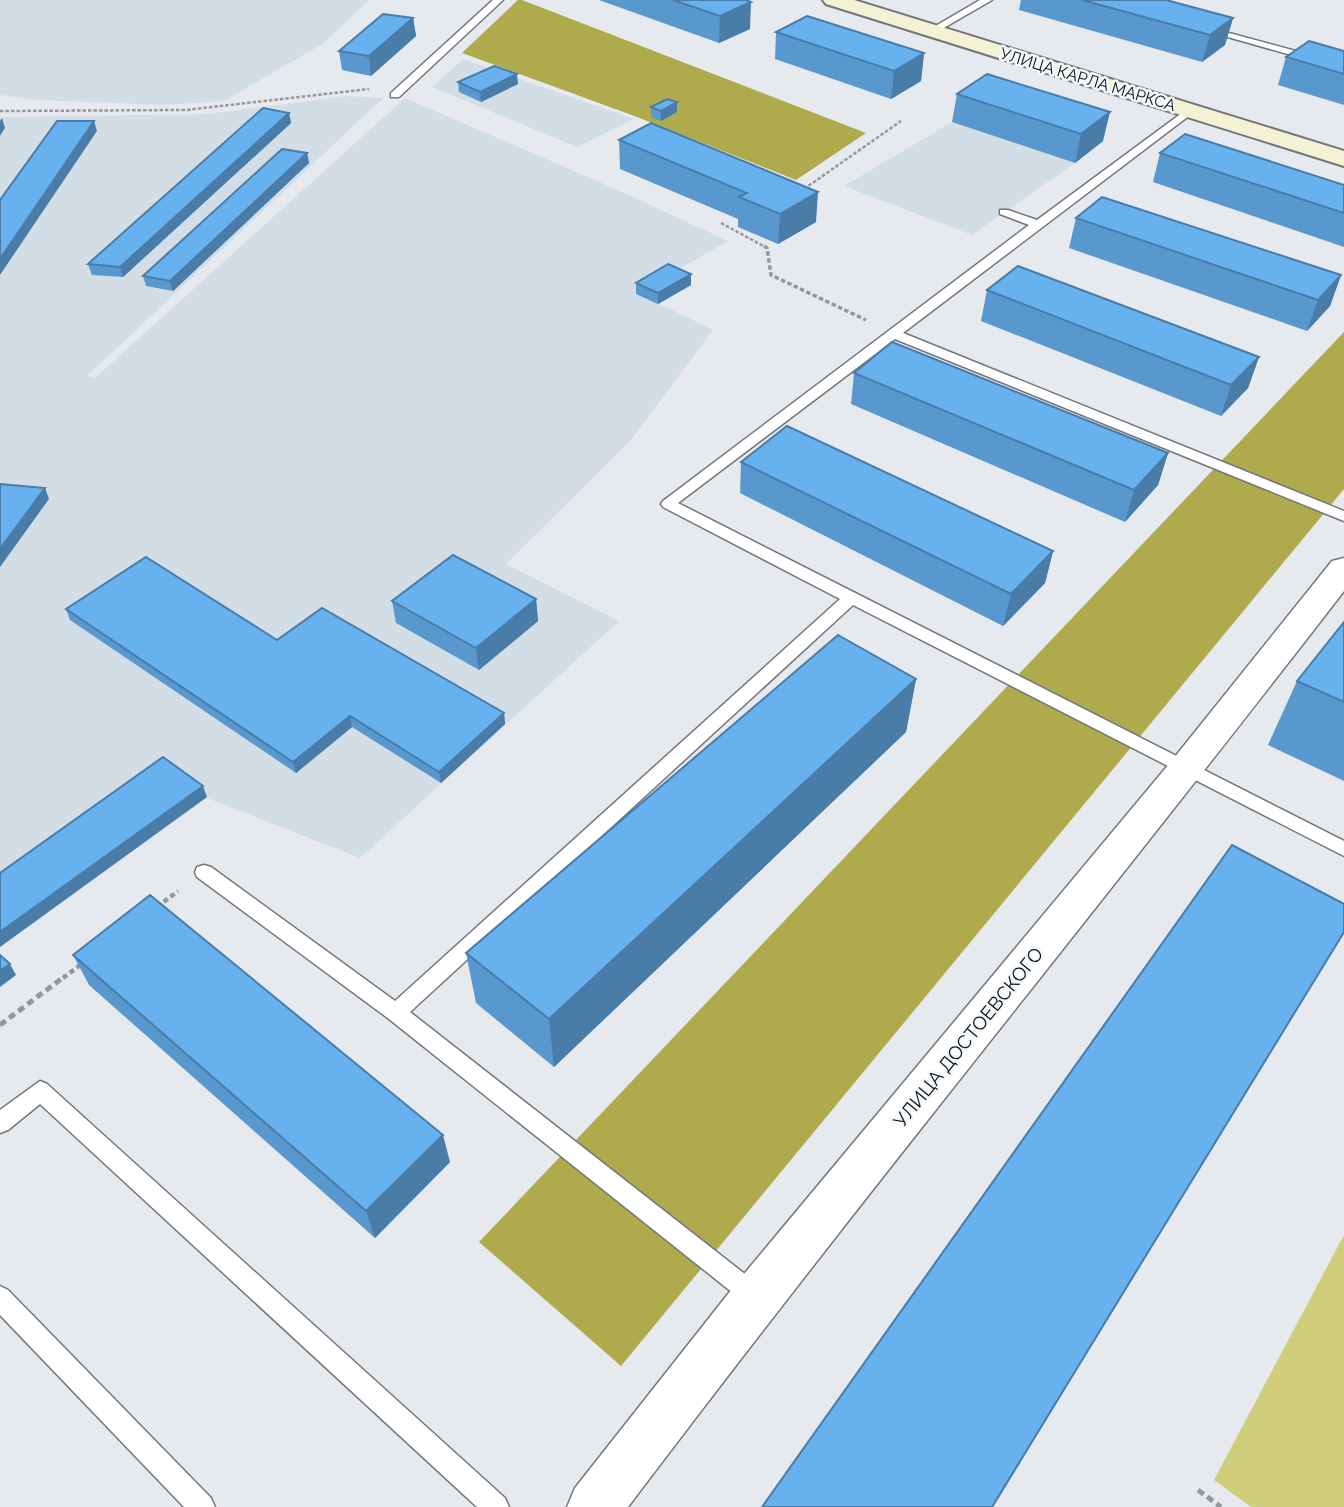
<svg xmlns="http://www.w3.org/2000/svg" width="1344" height="1507" viewBox="0 0 1344 1507" font-family="Raleway,sans-serif">
  <style>
    .built { fill: #d3dde6 }
    .green { fill: #d0ce7b }
    .forest { fill: #afab4d }
    .lines { fill: none; stroke-linecap: round; stroke-linejoin: round }
    .service-casing { stroke: #73777b; stroke-width: 3 }
    .minor-casing { stroke: #73777b; stroke-width: 3 }
    .secondary-casing { stroke: #73777b; stroke-width: 4 }
    .path-far3 { stroke: #95989b; stroke-width: 2.5; stroke-dasharray: 3.5 2; stroke-linecap: butt }
    .path-far2 { stroke: #95989b; stroke-width: 3.5; stroke-dasharray: 4.5 2.5; stroke-linecap: butt }
    .path-far1 { stroke: #95989b; stroke-width: 4.5; stroke-dasharray: 5 3.5; stroke-linecap: butt }
    .path { stroke: #95989b; stroke-width: 5; stroke-dasharray: 7 4.5; stroke-linecap: butt }
    .service { fill: #fff; fill-rule: evenodd }
    .minor { fill: #fff; fill-rule: evenodd }
    .secondary { fill: #f3f2d5; fill-rule: evenodd }
    .wall { fill: #5998ce }
    .shaded-wall { fill: #497ca7 }
    .building { fill: #68b1ef; stroke: #497ca7; stroke-width: 2 }
    .labels { text-anchor: middle; stroke-width: 5; stroke-linejoin: round; paint-order: stroke }
    .far-street-label { font-size: 16px; fill: #0f1112; stroke: #f3f8fc }
    .street-label { font-size: 19px; fill: #0f1112; stroke: #f3f8fc }
  </style>
  <rect width="100%" height="100%" fill="#e6eaee"/>
  <path class="built" d="M0,0H369L324,43L224,101L165,105L38,100L0,95Z
    M463,59L634,119L577,147L432,87Z
    M348,96L383,98L87,376L95,378L405,98L620,191L728,241L637,293L713,330L630,441L506,564L619,621L360,858L207,798L0,947V117L207,114Z
    M952,122L1075,163L972,235L844,186Z"/>
  <path class="green" d="M1344,1235V1507H1251L1214,1480Z"/>
  <path class="forest" d="M518,0H522L866,133L796,180L637,117L462,53Z
    M1344,332V489L621,1366L479,1242Z"/>
  <g class="lines">
    <g class="service-casing">
      <path id="service" d="M493,0H503L399,97H391V93Z
        M980,0H992L935,33L927,31Z
        M1203,26L1344,64V70L1203,30Z
        M1190,107L1194,108V112L903,333L1344,511V521L895,339L678,503L1344,841V856L853,605L410,1012L764,1289L768,1297L764,1305L756,1309L748,1305L389,1019L197,877L195,872L197,867L204,865L211,867L395,1001L840,599L663,507L661,504L663,501L1029,225L1000,214V210H1008L1037,220Z
        M40,1081L47,1084L505,1498L509,1507H477L40,1104L8,1130L0,1133V1110Z
        M0,1286L8,1290L211,1498L215,1507H184L0,1315Z"/>
    </g>
    <g class="minor-casing">
      <path id="minor" d="M1344,558V591C1107,898 861,1198 628,1507H567L575,1488L739,1280L1174,758L1332,561Z"/>
    </g>
    <g class="secondary-casing">
      <path id="secondary" d="M823,0H854L1344,151V166L826,4Z"/>
    </g>
    <path class="path-far3" d="M0,111L186,110L369,89
      M804,189L901,121
      M721,223L767,248"/>
    <path class="path-far2" d="M764,246L767,248L771,275L866,320"/>
    <path class="path-far1" d="M157,907L178,891
      M63,978L83,963"/>
    <path class="path" d="M0,1025L65,976
      M1198,1490L1221,1507"/>
    <use href="#service" class="service"/>
    <use href="#minor" class="minor"/>
    <use href="#secondary" class="secondary"/>
  </g>
  <path class="wall" d="M599,0H746L750,29L719,43Z
    M1021,0H1166L1233,18L1225,45L1202,62L1019,10Z
    M413,18L416,36L371,76L342,70L339,51Z
    M776,32L924,53L921,81L891,99L775,59Z
    M1344,51V105L1278,85L1286,57Z
    M458,82L518,84L481,102L459,92Z
    M957,94L1103,141L1075,163L952,122Z
    M651,107L677,112L661,121L651,117Z
    M289,113L291,123L123,277L92,275L88,264Z
    M619,140L816,222L778,244L738,227V219L620,169Z
    M307,153L309,163L173,291L146,286L143,276Z
    M1160,153L1344,185V247L1153,182Z
    M1076,218L1341,275L1330,306L1307,331L1069,248Z
    M691,274V285L658,304L636,294V283Z
    M987,290L1259,357L1248,388L1221,416L981,321Z
    M854,373L1168,453L1158,485L1125,522L851,404Z
    M741,462L1053,551L1045,583L1003,626L740,493Z
    M536,599L538,621L479,670L396,623L392,601Z
    M66,609L277,640L504,713L505,724L441,783L352,727L296,773L70,620Z
    M1344,622V781L1268,745L1297,681Z
    M916,679L906,732L554,1067L476,1003L466,953Z
    M73,955L450,1162L375,1238L89,985Z"/>
  <path class="shaded-wall" d="M751,2L750,29L719,43L720,16Z
    M413,18L416,36L371,76L369,56Z
    M1233,18L1225,45L1202,62L1210,35Z
    M924,53L921,81L891,99L894,71Z
    M517,74L518,84L481,102L480,92Z
    M677,102V112L661,121V111Z
    M1110,112L1103,141L1075,163L1081,134Z
    M289,113L291,123L123,277L120,267Z
    M2,118L5,128L0,136V121Z
    M94,121L97,131L0,275V259Z
    M307,153L309,163L173,291L170,281Z
    M818,192L816,222L778,244L780,214Z
    M691,274V285L658,304V293Z
    M1341,275L1330,306L1307,331L1318,300Z
    M1259,357L1248,388L1221,416L1231,385Z
    M1168,453L1158,485L1125,522L1134,490Z
    M45,488L49,499L0,567V549Z
    M1053,551L1045,583L1003,626L1011,594Z
    M536,599L538,621L479,670L476,648Z
    M916,679L906,732L554,1067L549,1019Z
    M504,713L505,724L441,783L439,772Z
    M350,716L352,727L296,773L293,762Z
    M203,786L207,797L0,947V932Z
    M1344,932L993,1507H992Z
    M10,964L16,975L0,987V971Z
    M443,1135L450,1162L375,1238L366,1211Z"/>
  <path class="building" d="M673,0H746L751,2L720,16Z
    M1082,0H1166L1233,18L1210,35Z
    M383,14L413,18L369,56L339,51Z
    M807,16L924,53L894,71L776,32Z
    M1309,41L1344,51V74L1286,57Z
    M494,66L517,74L480,92L458,82Z
    M987,74L1110,112L1081,134L957,94Z
    M667,99L677,102L661,111L651,107Z
    M263,108L289,113L120,267L88,264Z
    M57,121H94L0,259V200Z
    M651,123L818,192L780,214L739,197L747,193L619,140Z
    M1185,134L1344,185V213L1160,153Z
    M282,149L307,153L170,281L143,276Z
    M1102,197L1341,275L1318,300L1076,218Z
    M668,264L691,274L658,293L636,283Z
    M1018,266L1259,357L1231,385L987,290Z
    M892,342L1168,453L1134,490L854,373Z
    M787,426L1053,551L1011,594L741,462Z
    M0,484L45,488L0,549Z
    M453,555L536,599L476,648L392,601Z
    M146,557L277,640L322,608L504,713L439,772L350,716L293,762L66,609Z
    M1344,622V702L1297,681Z
    M838,635L916,679L549,1019L466,953Z
    M163,757L203,786L0,932V873Z
    M1232,845L1344,904V932L992,1507H762Z
    M150,895L443,1135L366,1211L73,955Z
    M0,955L10,964L0,971Z"/>
  <g class="labels">
    <g class="far-street-label">
      <text transform="translate(1088 79) rotate(17)" y="6">УЛИЦА КАРЛА МАРКСА</text>
    </g>
    <g class="street-label">
      <text transform="translate(968 1037) rotate(-51)" y="7">УЛИЦА ДОСТОЕВСКОГО</text>
    </g>
  </g>
</svg>
